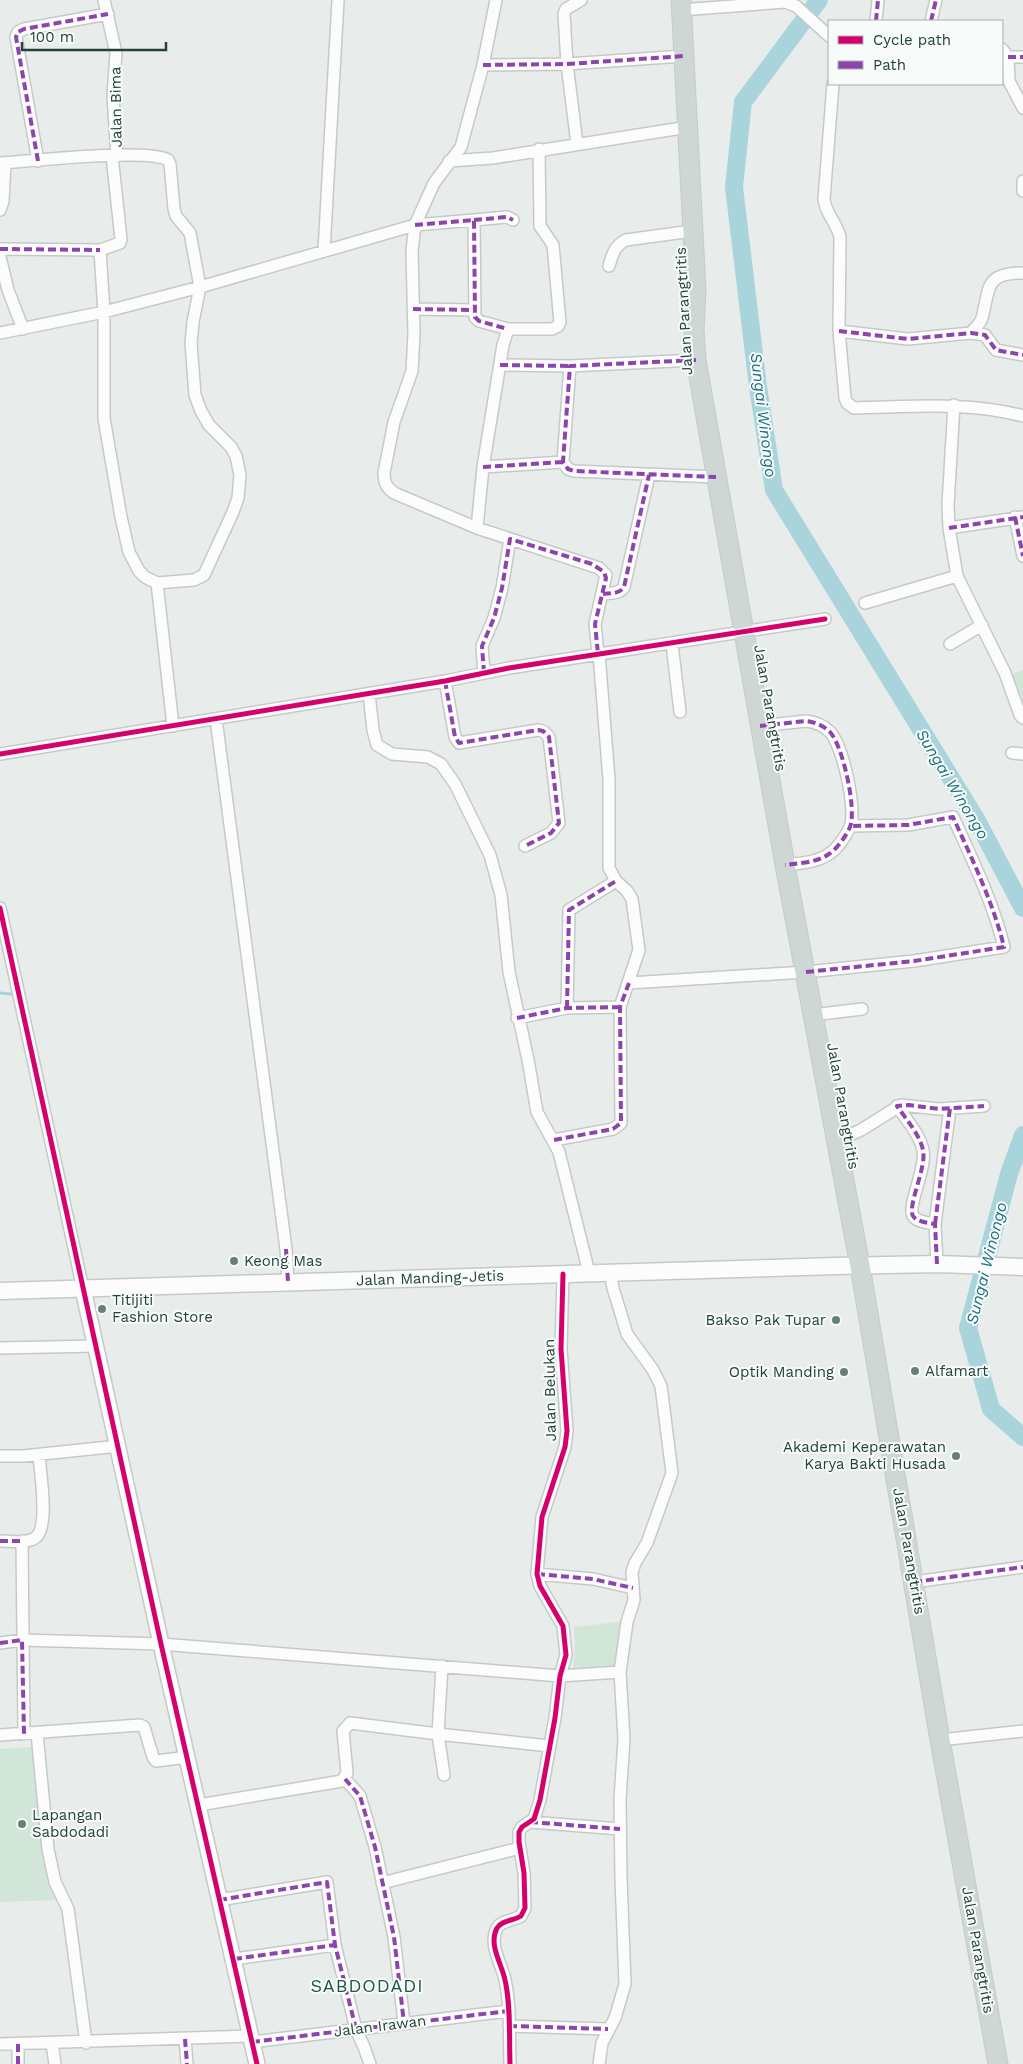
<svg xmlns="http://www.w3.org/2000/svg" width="1023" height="2064" viewBox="0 0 1023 2064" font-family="'Work Sans',sans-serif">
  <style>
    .green { fill: #d1e6d8 }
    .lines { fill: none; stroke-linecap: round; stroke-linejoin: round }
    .stream { stroke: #a9d4db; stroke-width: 3 }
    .river { stroke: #a9d4db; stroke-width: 18 }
    .minor-casing { stroke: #c5cac8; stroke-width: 14 }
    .tertiary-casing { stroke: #c5cac8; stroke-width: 18 }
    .secondary-casing { stroke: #c3cbc8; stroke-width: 19 }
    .primary-casing { stroke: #c3ccc9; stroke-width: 21 }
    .minor { stroke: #fcfcfc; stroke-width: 11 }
    .tertiary { stroke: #fcfcfc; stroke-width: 15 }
    .secondary { stroke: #fcfcfc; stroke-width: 16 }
    .primary { stroke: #cfd7d5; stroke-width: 19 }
    .quiet { stroke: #8e44ad; stroke-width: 4; stroke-dasharray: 8 4; stroke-linecap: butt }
    .cycleway-casing { stroke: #f7fbf9; stroke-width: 8 }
    .cycleway { stroke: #d6006c; stroke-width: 5 }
    .poi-dot { fill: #697e78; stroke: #f7fbf9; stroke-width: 2 }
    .labels { text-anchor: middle; stroke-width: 4; stroke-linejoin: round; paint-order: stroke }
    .street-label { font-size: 15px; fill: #24423a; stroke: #f7fbf9 }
    .poi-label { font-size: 15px; fill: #24423a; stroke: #f7fbf9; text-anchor: start }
    .water-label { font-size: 16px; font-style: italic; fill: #1c6f80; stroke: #f7fbf9 }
    .quarter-label { font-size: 18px; letter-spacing: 1px; fill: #1f5548; stroke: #f7fbf9 }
  </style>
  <rect width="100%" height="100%" fill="#e8edeb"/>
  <path class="green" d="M1023,670V700L1012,674Z
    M626,1621L619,1670L573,1671L575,1647L574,1627Z
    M32,1747L56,1900L0,1902V1749Z"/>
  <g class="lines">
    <path class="stream" d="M0,993L11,994"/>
    <path class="river" d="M819,0L743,102L734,187L758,387L774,490L976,819L1023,908
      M1023,1135L1009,1174L968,1328L991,1409L1023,1437"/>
    <g class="minor-casing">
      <path id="minor" d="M104,0L116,53L113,96L117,156
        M496,0L483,65L461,147L434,183L415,225L412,251L414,334L412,371L394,422L384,473C384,482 386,487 394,493L477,528L599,568L606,575L595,624L598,654
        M681,10L785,2L796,6L829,36
        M876,21L878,0
        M931,21L936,0
        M1002,49L1008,57L1009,81L1023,108
        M1008,57H1023
        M483,65L567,64L684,56
        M833,84L824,199C825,213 837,223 840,237L839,331L845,398L847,403L854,408C911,407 968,401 1023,416
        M577,144L567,64L564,14L566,9L581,0
        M112,156L121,239L120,243L100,250L104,312V418L111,459L121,517L129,552L139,571L145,577L157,583L173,726
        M38,161L16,37L18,32L24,29L108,14
        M449,161L493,158L688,127
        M0,163C30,161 148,148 168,160L170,164L174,209L176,216L190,233L200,287L193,322L191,343L195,395L201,411L209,425L231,447L236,456L240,475L238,498L233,512L204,575L194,580L157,583
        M1023,181V191
        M0,210L3,201L5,163
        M474,220L507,217L513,220
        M0,249L100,250
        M324,251L338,0
        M0,257L8,290L23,329
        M609,266C612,255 615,245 626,240L692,231
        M413,309L474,310
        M839,331L908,339L971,333L985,335L996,350L1023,355
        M0,333L104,312L200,287L415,225L474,220L475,317L479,321L508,329
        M971,333C974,328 980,325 982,318C990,290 983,273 1023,273
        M696,360L570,366L563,462L568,469L574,471L716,477
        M500,365L570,366
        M954,405L948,505L949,528L957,576L1005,673L1020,715L1023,718
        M483,467L563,462
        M1015,517L1023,556
        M477,528L483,467L503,345L508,329H552L558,326L560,322L553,245L540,226L539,149
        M949,528L1023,517
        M603,594C610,593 620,594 624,587L649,475
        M865,603L957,576
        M672,644L680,712
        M950,644L982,625
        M484,673L482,646L494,618L502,588L510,539
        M445,681L455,737L459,743L538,730L543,731L549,737L559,823L551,833L525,846
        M369,694L373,730L377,745L392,754L428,757L441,764L455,784L490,855L501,895L509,972L528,1060L537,1112L559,1152L589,1273
        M216,719L286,1249L288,1282
        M760,726L806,721C815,722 824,726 830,732C843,746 857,810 850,827C846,836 837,849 829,854C816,863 799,863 785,865
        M1012,753L1023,754
        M0,754L445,681L509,668L825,619
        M0,908L83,1289
        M629,983L806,972L914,961L1004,947C993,902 972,859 953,817L908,825L850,826
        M567,1008L569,910L616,881
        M813,1015L862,1009
        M517,1018L567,1008L620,1007
        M897,1106C906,1119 920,1135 923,1150C927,1167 907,1206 913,1216C917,1222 928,1223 935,1224L937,1264
        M554,1140L613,1129L621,1123L620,1007L639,950L632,899L627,891L616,881L609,868V779L599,654
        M836,1141L861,1130L901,1105L939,1109L984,1106
        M935,1224L950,1108
        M0,1348L96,1346
        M0,1456H23L119,1446
        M0,1541C10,1541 26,1544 35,1538C50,1528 40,1472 39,1455
        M22,1541L24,1734
        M537,1574L593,1579L633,1588
        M914,1582L1023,1567
        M0,1643L22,1640L161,1644L560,1676L620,1672
        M37,1733L48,1849L55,1882L68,1909L86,2043
        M0,1735L140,1725L144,1727L153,1757L156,1761L188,1757
        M940,1740L1023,1731
        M444,1775L438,1734L549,1746
        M345,1779L360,1796L375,1847L394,1937L404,2023
        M199,1805L342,1781L347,1773L343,1731L350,1723L438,1734L442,1666
        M530,1822L620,1829
        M382,1883L520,1848
        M219,1900L327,1882L335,1945L356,2029L364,2047L370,2064
        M234,1959L335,1945
        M509,2026L608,2029
        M185,2039L187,2064
        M252,2042L508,2011
        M0,2044L251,2036
        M18,2044V2064
        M52,2044L55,2064
        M510,2064C509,2037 511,2006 505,1980C502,1964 488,1945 497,1928C502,1920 513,1921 521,1916L525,1908L524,1873L519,1842V1832L522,1827L534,1819L540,1800L555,1718L560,1676L566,1655L563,1626L540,1586L537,1574L542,1517L565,1447L567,1431L561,1349L563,1274
        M599,2064L602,2043L615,2018L625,1984L621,1878L620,1800L624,1739L620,1672L627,1622L634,1600L632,1572L635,1563L647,1543L672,1473L661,1386L653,1370L627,1334L613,1288L610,1272"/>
    </g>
    <g class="tertiary-casing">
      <path id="tertiary" d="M83,1289L161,1644L257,2064"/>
    </g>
    <g class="secondary-casing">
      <path id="secondary" d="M0,1291L836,1266L937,1264L1023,1267"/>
    </g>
    <g class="primary-casing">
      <path id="primary" d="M681,0L696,290L694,330L696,360L785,865L860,1266L940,1740L998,2064"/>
    </g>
    <use href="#minor" class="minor"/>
    <use href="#tertiary" class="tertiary"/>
    <use href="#secondary" class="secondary"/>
    <use href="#primary" class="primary"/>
    <path class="quiet" d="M876,21L878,0
      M931,21L936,0
      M1008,57H1023
      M483,65L567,64L684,56
      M38,161L16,37L18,32L24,29L108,14
      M474,220L507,217L513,220
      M415,225L474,220L475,317L479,321L508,329
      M0,249L100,250
      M413,309L474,310
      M839,331L908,339L971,333L985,335L996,350L1023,355
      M696,360L570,366L563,462L568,469L574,471L716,477
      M500,365L570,366
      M483,467L563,462
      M1015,517L1023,556
      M949,528L1023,517
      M603,594C610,593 620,594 624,587L649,475
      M484,673L482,646L494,618L502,588L510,539L592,564L604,572L606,578L595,624L598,654
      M445,681L455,737L459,743L538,730L543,731L549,737L559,823L551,833L525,846
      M760,726L806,721C815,722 824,726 830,732C843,746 857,810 850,827C846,836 837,849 829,854C816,863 799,863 785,865
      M806,972L914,961L1004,947C993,902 972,859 953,817L908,825L850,826
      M567,1008L569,910L616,881
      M517,1018L567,1008L620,1007
      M554,1140L613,1129L621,1123L620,1007L629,983
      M935,1224L950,1108
      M286,1249L288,1282
      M937,1264L935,1224C928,1223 917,1222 913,1216C907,1206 927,1167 923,1150C920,1135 906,1119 897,1106L909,1105L939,1109L984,1106
      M0,1541H22
      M537,1574L593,1579L633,1588
      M914,1582L1023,1567
      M0,1643L22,1640L24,1734
      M345,1779L360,1796L375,1847L394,1937L404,2023
      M530,1822L620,1829
      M219,1900L327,1882L335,1945L356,2029
      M234,1959L335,1945
      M509,2026L608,2029
      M185,2039L187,2064
      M252,2042L508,2011
      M18,2044V2064"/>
    <g class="cycleway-casing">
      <path id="cycleway" d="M0,754L445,681L509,668L825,619
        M0,908L161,1644L257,2064
        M510,2064C509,2037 511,2006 505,1980C502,1964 488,1945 497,1928C502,1920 513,1921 521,1916L525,1908L524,1873L519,1842V1832L522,1827L534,1819L540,1800L555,1718L560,1676L566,1655L563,1626L540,1586L537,1574L542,1517L565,1447L567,1431L561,1349L563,1274"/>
    </g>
    <use href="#cycleway" class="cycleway"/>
  </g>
  <g class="poi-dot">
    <circle cx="234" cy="1261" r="5"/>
    <circle cx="102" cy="1309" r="5"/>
    <circle cx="836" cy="1320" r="5"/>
    <circle cx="915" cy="1371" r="5"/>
    <circle cx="844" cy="1372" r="5"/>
    <circle cx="956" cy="1456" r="5"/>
    <circle cx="22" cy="1824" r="5"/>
  </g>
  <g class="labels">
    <g class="street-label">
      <text transform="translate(116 107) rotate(-91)" y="5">Jalan Bima</text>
      <text transform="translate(684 311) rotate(-93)" y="5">Jalan Parangtritis</text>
      <text transform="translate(770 708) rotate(80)" y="5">Jalan Parangtritis</text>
      <text transform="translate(843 1106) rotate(80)" y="5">Jalan Parangtritis</text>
      <text transform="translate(430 1278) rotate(-2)" y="5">Jalan Manding-Jetis</text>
      <text transform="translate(550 1390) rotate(-91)" y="5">Jalan Belukan</text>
      <text transform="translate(909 1551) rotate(80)" y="5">Jalan Parangtritis</text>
      <text transform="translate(978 1950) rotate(80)" y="5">Jalan Parangtritis</text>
      <text transform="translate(380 2026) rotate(-7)" y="5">Jalan Irawan</text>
    </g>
    <g class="poi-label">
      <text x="244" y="1266">Keong Mas</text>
      <text x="112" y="1305">Titijiti<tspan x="112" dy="17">Fashion Store</tspan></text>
      <text x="826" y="1325" text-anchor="end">Bakso Pak Tupar</text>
      <text x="925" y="1376">Alfamart</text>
      <text x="834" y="1377" text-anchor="end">Optik Manding</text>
      <text x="946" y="1452" text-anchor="end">Akademi Keperawatan<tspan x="946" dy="17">Karya Bakti Husada</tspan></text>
      <text x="32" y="1820">Lapangan<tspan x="32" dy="17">Sabdodadi</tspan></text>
    </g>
    <g class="water-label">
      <text transform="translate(764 415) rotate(83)" y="6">Sungai Winongo</text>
      <text transform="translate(953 784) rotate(59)" y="6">Sungai Winongo</text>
      <text transform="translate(986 1263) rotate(-76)" y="6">Sungai Winongo</text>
    </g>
    <g class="quarter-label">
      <text x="367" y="1992">SABDODADI</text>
    </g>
  </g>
  <rect x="828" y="20" width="175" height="65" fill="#f7fbf9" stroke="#a3b1ad"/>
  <rect x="838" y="36" width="25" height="8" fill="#d6006c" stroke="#a3b1ad"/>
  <text x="873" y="45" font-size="15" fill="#24423a">Cycle path</text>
  <rect x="838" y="61" width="25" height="8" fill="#8e44ad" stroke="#a3b1ad"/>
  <text x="873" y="70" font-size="15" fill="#24423a">Path</text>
  <path d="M22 42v8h144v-8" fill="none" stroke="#24423a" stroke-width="2.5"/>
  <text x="30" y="42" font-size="15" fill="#24423a" stroke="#f7fbf9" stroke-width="4" paint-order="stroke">100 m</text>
</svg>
